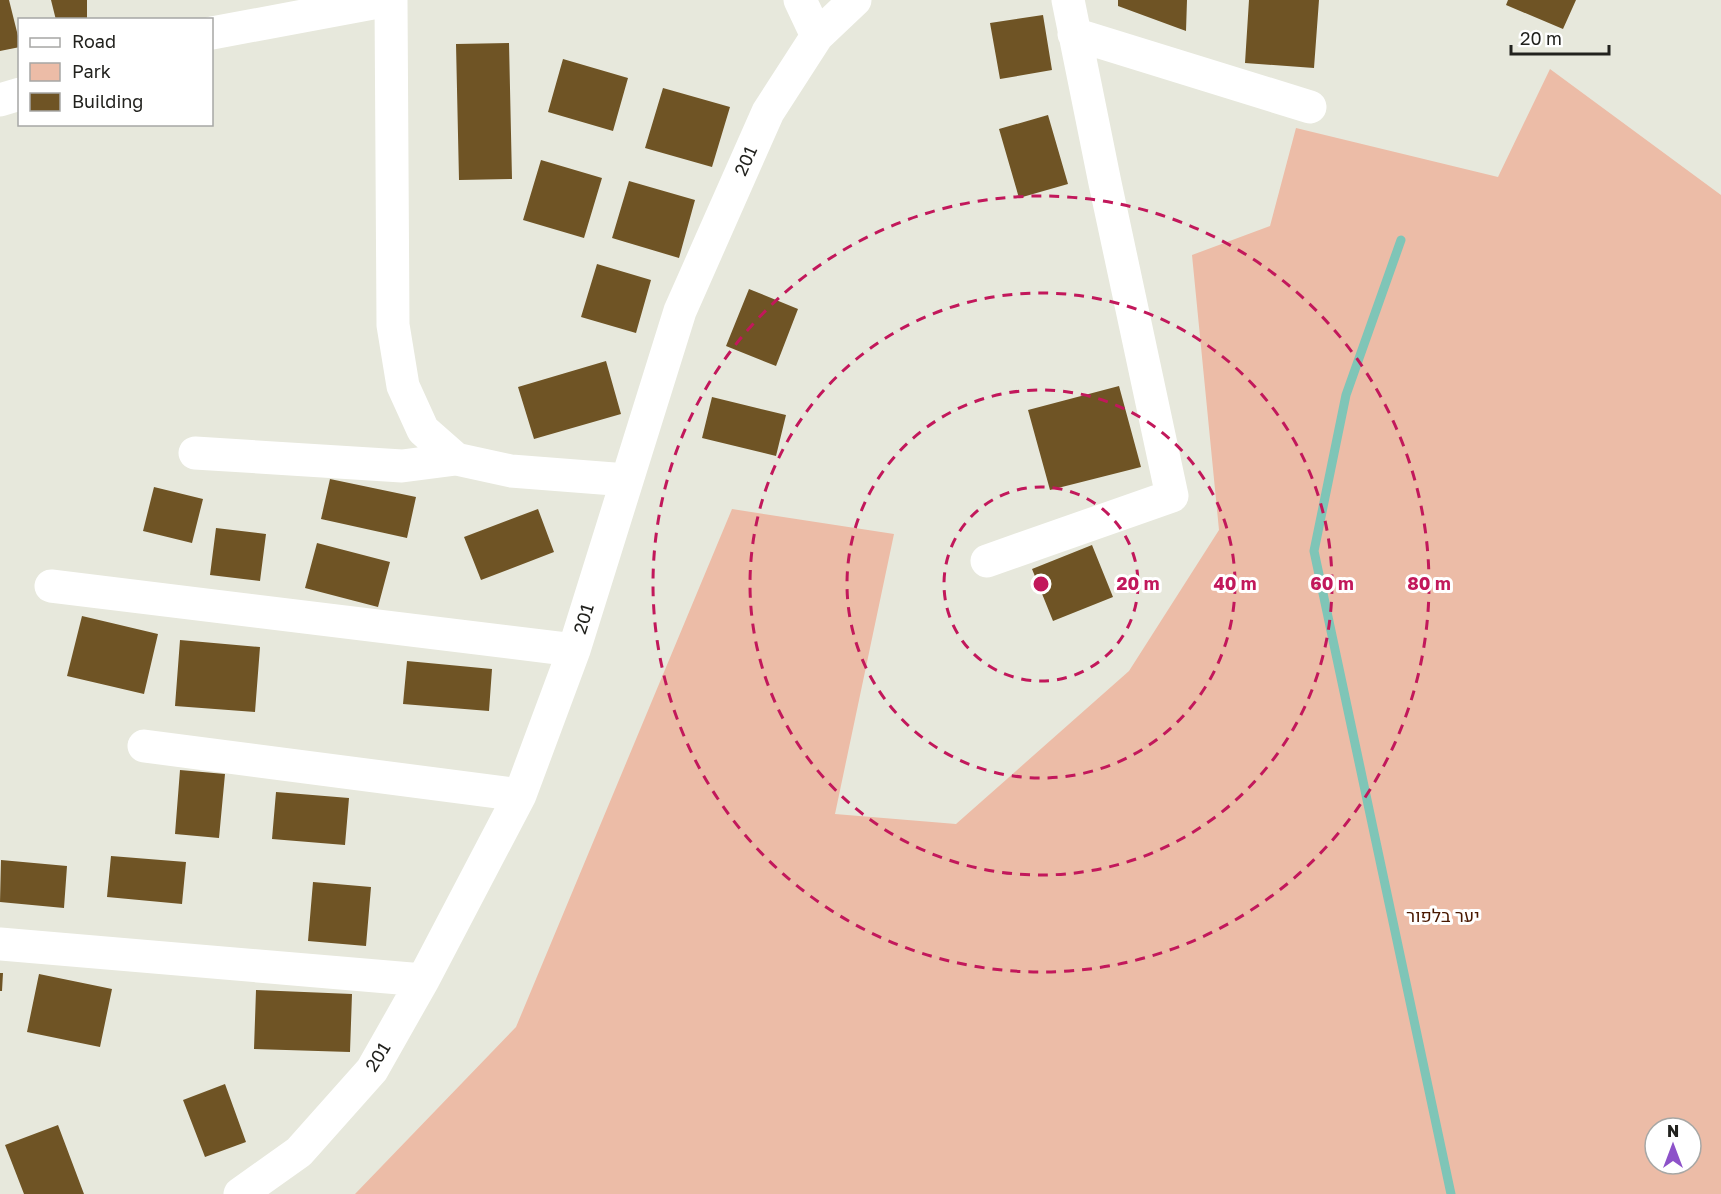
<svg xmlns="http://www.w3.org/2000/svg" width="1721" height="1194" viewBox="0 0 1721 1194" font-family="'Golos Text',Heebo,sans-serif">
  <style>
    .green { fill: #ecbca7; fill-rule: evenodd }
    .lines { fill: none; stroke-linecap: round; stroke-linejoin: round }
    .stream { stroke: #7fc5b7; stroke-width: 9 }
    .building { fill: #6f5425 }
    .minor { stroke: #fff; stroke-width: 33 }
    .ring { fill: none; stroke: #c2185b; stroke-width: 3; stroke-dasharray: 10 8 }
    .labels { text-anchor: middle; stroke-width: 6; stroke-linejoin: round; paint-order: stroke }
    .street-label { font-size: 18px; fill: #22221e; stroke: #fff }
    .park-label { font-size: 18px; fill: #491800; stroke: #fff }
    .centre { fill: #c2185b; stroke: #fff; stroke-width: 3 }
    .ring-label { font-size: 18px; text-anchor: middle; font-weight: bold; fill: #c2185b; stroke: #fff; stroke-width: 6; stroke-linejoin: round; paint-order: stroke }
  </style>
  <rect width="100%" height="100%" fill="#e7e8dc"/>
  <path class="green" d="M1550,69L1721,195V1194H355L516,1027L732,509L894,534L835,814L956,824L1129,671L1219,530L1192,255L1270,226L1296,128L1498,177ZM1655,1128H1691V1164H1655Z"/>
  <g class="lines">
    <path class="stream" d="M1401,240L1346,395L1314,551L1451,1194"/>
  </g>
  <path class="building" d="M0,0H9L20,44V47L0,51Z
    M51,0H87V20H56Z
    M1118,0H1187L1186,31L1118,6Z
    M1249,0H1319L1314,68L1245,63Z
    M1508,0H1576L1563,29L1506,5Z
    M1043,15L1052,70L1000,79L990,23Z
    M509,43L512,179L459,180L456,44Z
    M563,59L628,78L613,131L548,112Z
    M663,88L730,107L712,167L645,148Z
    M1048,115L1068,184L1019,198L999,129Z
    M541,160L602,178L584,238L523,220Z
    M629,181L695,200L679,258L612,238Z
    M597,264L651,280L636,333L581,317Z
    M749,289L798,309L776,366L726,346Z
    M606,361L621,414L534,439L518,387Z
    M1119,386L1141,467L1050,490L1028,410Z
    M712,397L786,415L776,456L702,438Z
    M330,479L416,497L407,538L321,519Z
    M154,487L203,499L192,543L143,531Z
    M538,509L554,552L481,580L464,537Z
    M216,528L266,534L260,581L210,575Z
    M317,543L390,562L378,607L305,588Z
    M1092,545L1113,597L1053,621L1032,569Z
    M82,616L158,634L144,694L67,676Z
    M180,640L260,647L255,712L175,706Z
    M407,661L492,669L489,711L403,704Z
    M180,770L225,774L219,838L175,834Z
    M276,792L349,798L345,845L272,839Z
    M111,856L186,862L182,904L107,897Z
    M1,860L67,866L64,908L0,902Z
    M313,882L371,887L366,946L308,941Z
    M0,973H3L2,991H0Z
    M39,974L112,989L100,1047L27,1032Z
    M256,990L352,994L350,1052L254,1049Z
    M225,1084L246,1142L205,1157L183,1100Z
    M58,1125L84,1194H24L5,1145Z"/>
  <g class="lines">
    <path class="minor" d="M391,0L393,325L403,386L423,430L456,459
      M800,0L817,36
      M212,33L389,0
      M1074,34L1310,107
      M0,100L20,94
      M195,453L402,466L456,459L511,471L627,480
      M987,561L1172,496L1105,183L1068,0
      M51,586L574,650
      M144,746L520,795
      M0,944L423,980
      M240,1194L299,1152L372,1070L423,980L520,795L574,650L680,311L768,112L817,36L855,0"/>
  </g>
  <g class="ring">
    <circle cx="1041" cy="584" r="97"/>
    <circle cx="1041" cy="584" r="194"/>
    <circle cx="1041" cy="584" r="291"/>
    <circle cx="1041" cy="584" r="388"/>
  </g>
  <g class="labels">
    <g class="street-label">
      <text transform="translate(746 161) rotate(-66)" y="6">201</text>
      <text transform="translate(584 619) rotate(-73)" y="6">201</text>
      <text transform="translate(378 1057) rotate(-58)" y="6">201</text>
    </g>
    <g class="park-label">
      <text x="1443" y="922">יער בלפור</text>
    </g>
  </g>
  <circle cx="1041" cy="584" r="9" class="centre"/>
  <g class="ring-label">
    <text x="1138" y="590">20 m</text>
    <text x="1235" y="590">40 m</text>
    <text x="1332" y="590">60 m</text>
    <text x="1429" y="590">80 m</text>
  </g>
  <rect x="18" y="18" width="195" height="108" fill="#ffffff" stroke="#a7a7a5" stroke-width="1.5"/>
  <rect x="30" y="38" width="30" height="9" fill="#ffffff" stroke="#a7a7a5" stroke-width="1.5"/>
  <text x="72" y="48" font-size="18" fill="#22221e">Road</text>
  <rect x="30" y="63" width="30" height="18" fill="#ecbca7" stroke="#a7a7a5" stroke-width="1.5"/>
  <text x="72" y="78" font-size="18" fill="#22221e">Park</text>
  <rect x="30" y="93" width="30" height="18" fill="#6f5425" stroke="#a7a7a5" stroke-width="1.5"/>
  <text x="72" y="108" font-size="18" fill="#22221e">Building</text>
  <g transform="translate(1673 1146)"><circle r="28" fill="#ffffff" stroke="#a7a7a5" stroke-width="1.5"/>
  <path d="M0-4.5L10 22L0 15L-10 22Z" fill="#8d52c9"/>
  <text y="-9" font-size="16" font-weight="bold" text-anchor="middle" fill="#22221e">N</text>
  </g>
  <path d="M1511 45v9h98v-9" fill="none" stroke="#22221e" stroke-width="3"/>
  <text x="1520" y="45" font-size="18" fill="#22221e" stroke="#ffffff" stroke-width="4.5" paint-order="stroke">20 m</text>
</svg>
